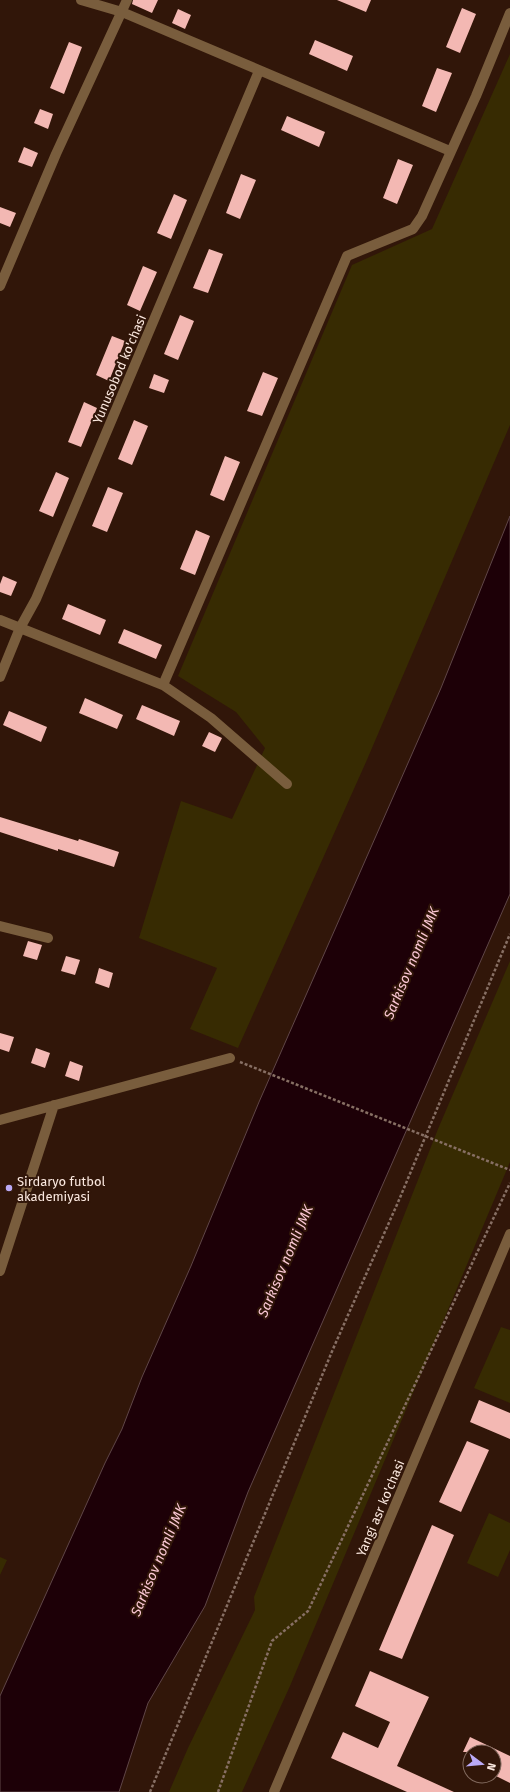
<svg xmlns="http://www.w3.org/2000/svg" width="510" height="1792" viewBox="0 0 510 1792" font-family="'Fira Sans',sans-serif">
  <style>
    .green { fill: #372b02 }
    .water { fill: #1d0007; stroke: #604648 }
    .building { fill: #f3b8b3 }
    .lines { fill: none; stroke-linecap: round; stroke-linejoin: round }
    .path { stroke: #876f64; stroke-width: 2.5; stroke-dasharray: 3 2; stroke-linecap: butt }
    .minor { stroke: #795d3d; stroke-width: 10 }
    .tertiary { stroke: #795d3d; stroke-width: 10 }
    .poi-dot { fill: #bbaaf6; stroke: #311609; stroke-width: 1.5 }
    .labels { text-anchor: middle; stroke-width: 4; stroke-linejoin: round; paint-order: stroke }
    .street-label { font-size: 13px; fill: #fce9e0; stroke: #311609 }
    .poi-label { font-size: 13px; fill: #fce9e0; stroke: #311609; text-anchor: start }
    .water-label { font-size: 14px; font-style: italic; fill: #fbc8d5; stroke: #311609 }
  </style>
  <rect width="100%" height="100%" fill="#311609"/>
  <path class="green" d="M510,54V425L366,762L238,1048L190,1029L217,968L139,938L181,801L232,819L265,748L236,712L178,676L352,265L432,229Z
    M510,961V1162L290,1686L242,1792H169L188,1748L255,1610L254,1597L438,1129Z
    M501,1327L510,1330V1403L474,1388Z
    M489,1513L510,1523V1550L498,1577L467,1563Z
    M0,1557L7,1560L0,1575Z"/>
  <path class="water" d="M510,516V894L248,1492L205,1606L148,1703L119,1792H0V1696L105,1463L122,1429L142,1377L191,1266L259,1102L441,688Z"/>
  <path class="building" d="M133,0H158L152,13L132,4Z
    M337,0H371L366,12Z
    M462,8L476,14L460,53L446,47Z
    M178,9L191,15L185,29L172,23Z
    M315,40L353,56L347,71L309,54Z
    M69,42L82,47L64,94L50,88Z
    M437,68L452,73L436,112L422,106Z
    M40,109L53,114L48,129L34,123Z
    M287,116L325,132L319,147L281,130Z
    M24,147L38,153L32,167L18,162Z
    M398,159L413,165L397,204L383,198Z
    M241,174L256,180L240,219L226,213Z
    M174,194L187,200L171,239L157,233Z
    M0,207L16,213L10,227L0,223Z
    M209,249L223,254L208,293L193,288Z
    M143,266L157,272L140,311L127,305Z
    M180,315L194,321L178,360L164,354Z
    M112,336L125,341L109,381L96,375Z
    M263,372L278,378L262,416L247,411Z
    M154,374L169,380L164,393L149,388Z
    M84,402L97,408L81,447L68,442Z
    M134,420L148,426L132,465L118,459Z
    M225,456L240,462L224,501L210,495Z
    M56,472L69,478L53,517L39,511Z
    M108,487L123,493L107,532L92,526Z
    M196,530L210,536L195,575L180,569Z
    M3,576L17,582L11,596L0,592V584Z
    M68,604L106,620L100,635L62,619Z
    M124,629L162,645L156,659L118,643Z
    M85,698L123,715L117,729L79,713Z
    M142,705L180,721L174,736L136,719Z
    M9,711L47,727L41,742L3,725Z
    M209,732L222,738L215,752L202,746Z
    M0,817L78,841L79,839L119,852L114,867L58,849V851L0,832Z
    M28,941L42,945L37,960L23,956Z
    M66,956L80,960L75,975L61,971Z
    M99,968L113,973L109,988L95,983Z
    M0,1033L14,1037L9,1052L0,1049Z
    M36,1048L50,1053L45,1068L31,1063Z
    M70,1061L83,1066L79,1081L65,1076Z
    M479,1400L510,1413V1439L470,1422Z
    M467,1441L489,1450L461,1512L439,1502Z
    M432,1525L454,1535L402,1659L379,1650Z
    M370,1671L429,1697L397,1766L454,1792H407L331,1758L343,1732L378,1748L390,1722L355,1706Z
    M470,1737L510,1756V1783L494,1775V1752H463Z"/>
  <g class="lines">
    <path class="path" d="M240,1062L510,1170
      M150,1792L333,1349L399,1200L510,934
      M218,1792L272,1641L308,1611L510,1183"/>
    <path class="minor" d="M81,0L122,12L450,151
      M0,286L56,154L127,0
      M0,620L163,685L211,718L287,784
      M0,677L20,628L36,599L259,71
      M163,685L347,256L413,229L422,216L476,96L510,13
      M0,926L48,938
      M0,1120L230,1058
      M0,1271L54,1105"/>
    <path class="tertiary" d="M274,1792L510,1234"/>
  </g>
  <circle class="poi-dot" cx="9" cy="1188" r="4"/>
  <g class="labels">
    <g class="street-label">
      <text transform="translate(119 369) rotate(-67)" y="5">Yunusobod ko'chasi</text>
      <text transform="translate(380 1508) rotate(-67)" y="5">Yangi asr ko'chasi</text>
    </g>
    <g class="poi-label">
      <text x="17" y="1186">Sirdaryo futbol<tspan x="17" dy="15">akademiyasi</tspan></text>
    </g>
    <g class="water-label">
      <text transform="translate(411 963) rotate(-67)" y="5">Sarkisov nomli JMK</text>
      <text transform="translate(285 1261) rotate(-67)" y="5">Sarkisov nomli JMK</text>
      <text transform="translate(158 1560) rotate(-67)" y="5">Sarkisov nomli JMK</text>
    </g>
  </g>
  <g transform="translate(482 1764) rotate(106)"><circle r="19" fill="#311609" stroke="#826a5f"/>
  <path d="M0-3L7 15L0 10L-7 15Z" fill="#bbaaf6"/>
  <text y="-6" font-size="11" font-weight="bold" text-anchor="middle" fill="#fce9e0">N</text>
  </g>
</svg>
